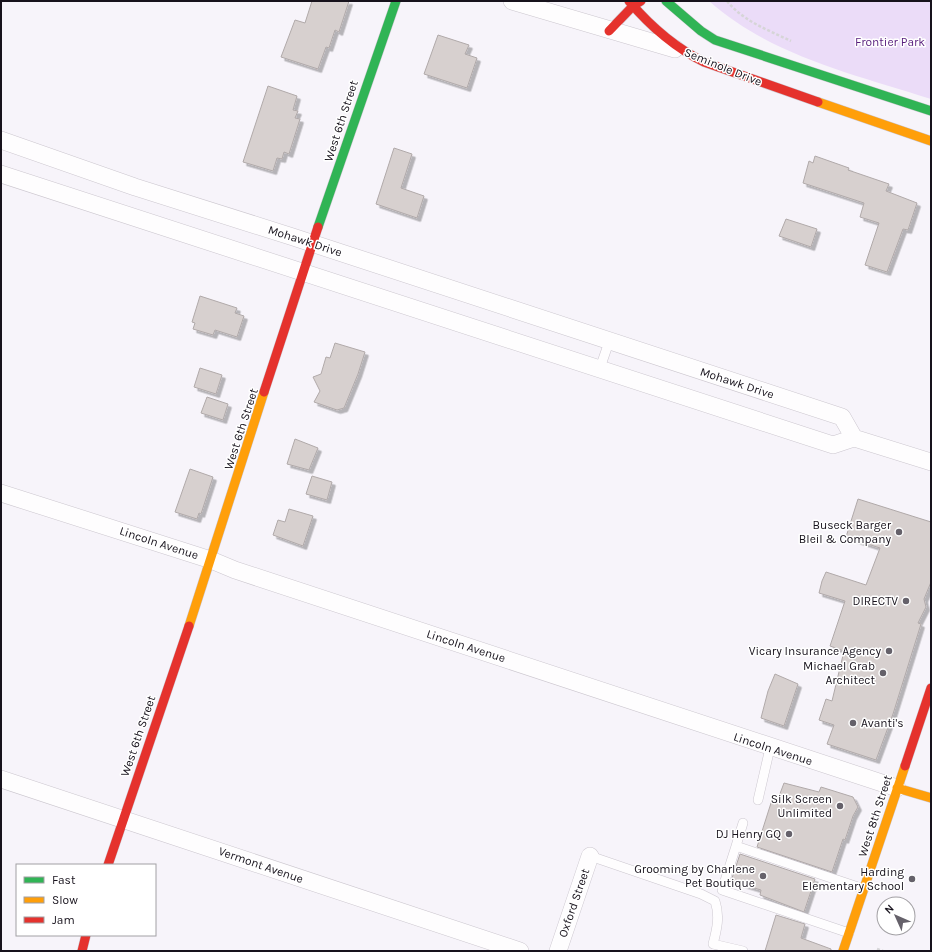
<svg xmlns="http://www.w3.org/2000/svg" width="932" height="952" viewBox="0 0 932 952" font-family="Karla,sans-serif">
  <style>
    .green { fill: #ebdcf8 }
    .building { fill: #d7d0cf; stroke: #b0a9a9; filter: url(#shadow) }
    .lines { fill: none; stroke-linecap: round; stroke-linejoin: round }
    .lane-casing { stroke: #ccc7cf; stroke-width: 10 }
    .street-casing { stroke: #ccc7cf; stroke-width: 18 }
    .fast-casing { stroke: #ccc7cf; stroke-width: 10 }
    .slow-casing { stroke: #ccc7cf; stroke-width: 10 }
    .jam-casing { stroke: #ccc7cf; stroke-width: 10 }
    .path { stroke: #d6d5d7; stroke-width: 2.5; stroke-dasharray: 3 2; stroke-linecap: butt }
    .lane { stroke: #fefdfe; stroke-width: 9 }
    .street { stroke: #fefdfe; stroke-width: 17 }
    .fast { stroke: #30b455; stroke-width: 9 }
    .slow { stroke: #ff9f0a; stroke-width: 9 }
    .jam { stroke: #e5322d; stroke-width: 9 }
    .poi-dot { fill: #65616a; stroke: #fff; stroke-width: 1.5 }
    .labels { text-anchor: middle; stroke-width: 3; stroke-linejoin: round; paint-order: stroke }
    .park-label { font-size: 12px; fill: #571d7c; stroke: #fff }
    .street-label { font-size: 12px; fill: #17121c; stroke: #fff }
    .poi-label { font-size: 12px; fill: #17121c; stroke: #fff; text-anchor: end }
  </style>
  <defs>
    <filter id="shadow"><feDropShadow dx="3.5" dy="3.5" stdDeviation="0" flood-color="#0004"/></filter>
  </defs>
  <rect width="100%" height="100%" fill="#f7f4fa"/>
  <path class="green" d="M709,1H931V99C854,74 771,56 709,1Z"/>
  <path class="building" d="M312,1H349L339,32L335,30L329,48L326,47L318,69L281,57L295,20L305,23Z
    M438,35L469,45L465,54L477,58L467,88L424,74Z
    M268,86L297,96L293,110L298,111L295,118L300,119L289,154L284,152L282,159L277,158L273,171L243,162Z
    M394,148L412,154L401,188L424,196L417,218L376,204Z
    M815,156L849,168L848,170L889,184L886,191L917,203L908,230L903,229L887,272L865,265L879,223L860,217L864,203L803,183L809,161L813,163Z
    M786,219L817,229L811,247L779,236Z
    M200,296L237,308L235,313L244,316L237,337L215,330L213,335L193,329L195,323L192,322Z
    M335,343L365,352L358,374L344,408L337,410L314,402L320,391L313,377L321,374L326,357L330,358Z
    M200,368L222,375L216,394L194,387Z
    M207,397L228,404L223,420L201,413Z
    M295,439L318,448L309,470L287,464Z
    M190,469L213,477L201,514L199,513L197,519L175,512Z
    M312,476L332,482L327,500L306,494Z
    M858,499L931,522V582L924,599L926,607L918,623L921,624L893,714L876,760L827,744L834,725L819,720L826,699L832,701L844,651L830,646L845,601L819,593L822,581L826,572L866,585L880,548L846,537Z
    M289,509L313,516L303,546L273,535L278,520L285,522Z
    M775,674L798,684L784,726L761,718L768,691Z
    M784,783L819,792L821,787L853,797L858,807L853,816L845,840L843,839L832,872L757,847L771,803L774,798L778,799Z
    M740,854L815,879L804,912L760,895L761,890L731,881Z
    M776,915L805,924L801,938L831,949V951H765Z"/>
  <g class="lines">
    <g class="lane-casing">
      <path id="lane" d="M600,368L609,342
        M758,800L770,748
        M736,846L743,823
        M590,856L701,894L715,901C720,916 717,929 713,944L743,951
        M849,933L722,890L736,846L864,889"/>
    </g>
    <g class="street-casing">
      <path id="street" d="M512,1L675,49
        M1,140L135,187L293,237L842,417L854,438
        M1,174L833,445L854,438L931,462
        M1,493L211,560L235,570L897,788
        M1,779L520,951
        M558,951L590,856"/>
    </g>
    <g class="fast-casing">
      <path id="fast" d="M666,1L701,31L715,40L931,111
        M318,227L396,1"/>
    </g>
    <g class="slow-casing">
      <path id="slow" d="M818,102L931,141
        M189,626L264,392
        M897,788L931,798
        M843,951L905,766"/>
    </g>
    <g class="jam-casing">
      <path id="jam" d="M629,1C651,27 674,47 704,62L818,102
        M609,31L633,6L641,1
        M264,392L318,227
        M905,766L931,688
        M108,865L189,626
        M82,951L86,935"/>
    </g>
    <path class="path" d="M727,1C743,21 768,30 791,41
      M877,949L883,951"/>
    <use href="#lane" class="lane"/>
    <use href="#street" class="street"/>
    <use href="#fast" class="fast"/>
    <use href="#slow" class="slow"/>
    <use href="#jam" class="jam"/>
  </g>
  <g class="poi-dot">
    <circle cx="899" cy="532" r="4"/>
    <circle cx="906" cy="601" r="4"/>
    <circle cx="889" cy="651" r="4"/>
    <circle cx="883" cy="673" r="4"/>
    <circle cx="853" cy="723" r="4"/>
    <circle cx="840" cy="806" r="4"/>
    <circle cx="789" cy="834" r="4"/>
    <circle cx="763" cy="876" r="4"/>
    <circle cx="912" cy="879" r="4"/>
  </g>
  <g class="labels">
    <g class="park-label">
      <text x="890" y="46">Frontier Park</text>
    </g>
    <g class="street-label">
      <text transform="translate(723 67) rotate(22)" y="4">Seminole Drive</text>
      <text transform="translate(341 121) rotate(-72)" y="4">West 6th Street</text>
      <text transform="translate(305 241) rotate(18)" y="4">Mohawk Drive</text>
      <text transform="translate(737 383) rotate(18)" y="4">Mohawk Drive</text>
      <text transform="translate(241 429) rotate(-72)" y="4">West 6th Street</text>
      <text transform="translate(159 543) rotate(18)" y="4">Lincoln Avenue</text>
      <text transform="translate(466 646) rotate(18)" y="4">Lincoln Avenue</text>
      <text transform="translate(138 736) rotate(-71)" y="4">West 6th Street</text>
      <text transform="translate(773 749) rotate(18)" y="4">Lincoln Avenue</text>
      <text transform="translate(875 816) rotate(-72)" y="4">West 8th Street</text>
      <text transform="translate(261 865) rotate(19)" y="4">Vermont Avenue</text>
      <text transform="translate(574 903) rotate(-71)" y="4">Oxford Street</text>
    </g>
    <g class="poi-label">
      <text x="891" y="529">Buseck Barger<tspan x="891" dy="14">Bleil &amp; Company</tspan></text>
      <text x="898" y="605">DIRECTV</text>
      <text x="881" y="655">Vicary Insurance Agency</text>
      <text x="875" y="670">Michael Grab<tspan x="875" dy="14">Architect</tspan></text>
      <text x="861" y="727" text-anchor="start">Avanti's</text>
      <text x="832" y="803">Silk Screen<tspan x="832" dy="14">Unlimited</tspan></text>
      <text x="781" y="838">DJ Henry GQ</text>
      <text x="755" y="873">Grooming by Charlene<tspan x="755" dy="14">Pet Boutique</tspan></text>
      <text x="904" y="876">Harding<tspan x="904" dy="14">Elementary School</tspan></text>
    </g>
  </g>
  <rect width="932" height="952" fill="none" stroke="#17121c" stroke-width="4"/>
  <rect x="16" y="864" width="140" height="72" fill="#ffffff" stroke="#a2a0a4"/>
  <rect x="24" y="877" width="20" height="6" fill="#30b455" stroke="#a2a0a4"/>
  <text x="52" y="884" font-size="12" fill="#17121c">Fast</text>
  <rect x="24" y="897" width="20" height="6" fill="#ff9f0a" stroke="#a2a0a4"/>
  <text x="52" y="904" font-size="12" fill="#17121c">Slow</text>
  <rect x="24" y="917" width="20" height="6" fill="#e5322d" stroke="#a2a0a4"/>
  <text x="52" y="924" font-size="12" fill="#17121c">Jam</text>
  <g transform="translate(896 916) rotate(315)"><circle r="19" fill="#ffffff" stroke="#a2a0a4"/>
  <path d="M0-3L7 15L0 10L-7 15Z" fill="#65616a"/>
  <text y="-6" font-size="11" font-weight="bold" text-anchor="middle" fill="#17121c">N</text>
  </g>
</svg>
